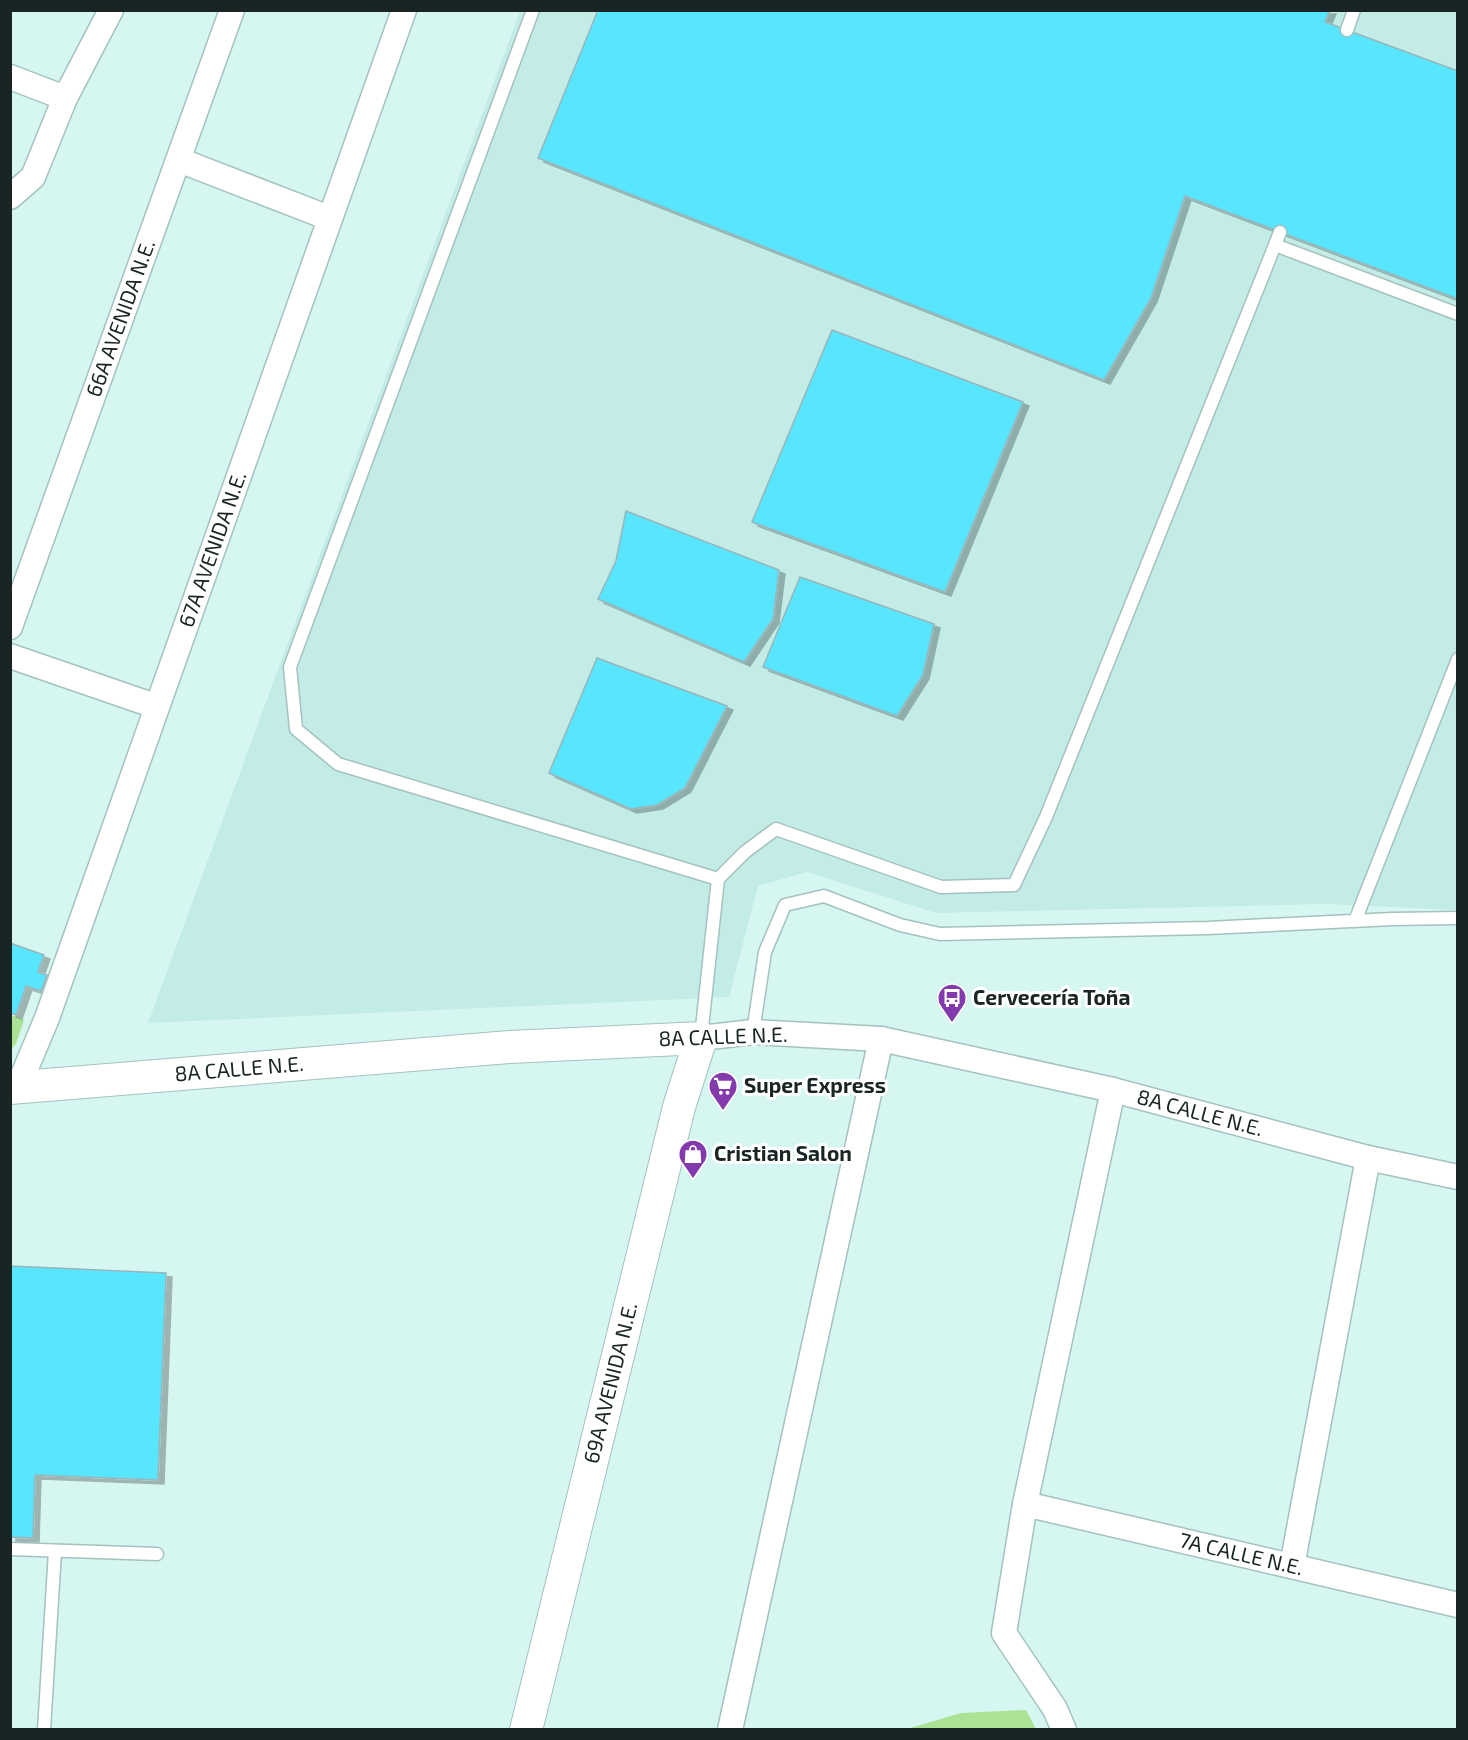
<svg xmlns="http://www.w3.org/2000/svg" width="1468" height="1740" viewBox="0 0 1468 1740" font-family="'Exo 2',sans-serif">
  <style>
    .built { fill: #c3ece7 }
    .green { fill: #abe395 }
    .building { fill: #58e6ff; stroke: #98b5bb; stroke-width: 1.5; filter: url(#shadow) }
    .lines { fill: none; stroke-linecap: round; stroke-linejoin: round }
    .service-casing { stroke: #a4c2be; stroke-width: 15 }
    .minor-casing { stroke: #a4c2be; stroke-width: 27 }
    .tertiary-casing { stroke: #a4c2be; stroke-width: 34 }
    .service { stroke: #fff; stroke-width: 12 }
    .minor { stroke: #fff; stroke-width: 24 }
    .tertiary { stroke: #fff; stroke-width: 32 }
    .labels { text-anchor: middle; stroke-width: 6; stroke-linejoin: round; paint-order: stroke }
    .street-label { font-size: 21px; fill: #192524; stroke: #fff }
    .poi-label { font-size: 21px; font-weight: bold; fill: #192524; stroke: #fff; text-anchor: start }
  </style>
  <defs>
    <filter id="shadow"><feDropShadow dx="6" dy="4" stdDeviation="0" flood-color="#0004"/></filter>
  </defs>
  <rect width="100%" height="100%" fill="#d6f6f2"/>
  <path class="built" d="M520,11H1457V910L1326,904L936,913L807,872L758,886L729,997L148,1023Z"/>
  <path class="green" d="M11,1015L24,1020L16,1044L11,1049Z
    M1026,1710L1036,1729H907L961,1713Z"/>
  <path class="building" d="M598,10H1330L1325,22L1458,71V299L1185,196L1151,298L1104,380L538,158Z
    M832,330L1023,402L945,592L752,522Z
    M626,511L779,570L773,619L744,662L598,599L616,561Z
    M800,577L934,624L923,675L897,716L763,667Z
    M597,658L727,706L685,788L657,805L631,809L549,773Z
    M10,943L44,955L38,972L47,975L41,991L26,986L16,1015L10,1013Z
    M10,1266L166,1273L158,1480L35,1475L33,1538L10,1537Z"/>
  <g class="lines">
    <g class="service-casing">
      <path id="service" d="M533,10L290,667L296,729L338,764L718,879
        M1347,30L1354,10
        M1275,245L1280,232
        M1355,921L1458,659
        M753,1032L765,952L785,905L824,896L900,925L940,934L1208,928L1392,919L1458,918
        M701,1037L718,879L745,852L776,829L941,887L1014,885L1046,817L1275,245L1458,314
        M10,1549L157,1554
        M44,1730L55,1551"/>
    </g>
    <g class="minor-casing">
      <g id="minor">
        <path d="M10,77L65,98"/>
        <path d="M179,160L329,218"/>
        <path d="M10,197L33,177L65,98L111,10"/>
        <path id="s1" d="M10,627L232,10"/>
        <path d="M10,656L155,706"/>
        <path id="s2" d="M701,1038L753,1032L881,1039L1113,1090L1368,1158L1458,1177"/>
        <path id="s3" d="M18,1087L47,1018L404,10"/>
        <path id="s4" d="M1025,1504L1458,1605"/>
        <path d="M1292,1566L1368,1158"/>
        <path d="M730,1730L881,1039"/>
        <path d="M1064,1730L1055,1709L1004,1633L1025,1504L1113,1090"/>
      </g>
    </g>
    <g class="tertiary-casing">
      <g id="tertiary">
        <path id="s5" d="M10,1088L510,1047L701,1038L679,1107L526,1730"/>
      </g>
    </g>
    <use href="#service" class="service"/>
    <use href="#minor" class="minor"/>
    <use href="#tertiary" class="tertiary"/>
  </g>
  <defs>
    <g id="bus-pin" transform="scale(1.5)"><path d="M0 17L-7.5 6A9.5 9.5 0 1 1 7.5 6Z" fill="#833aac" stroke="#fff"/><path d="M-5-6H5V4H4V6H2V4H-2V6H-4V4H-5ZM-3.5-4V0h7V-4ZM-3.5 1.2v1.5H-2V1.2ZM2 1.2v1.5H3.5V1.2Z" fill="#fff"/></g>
    <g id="supermarket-pin" transform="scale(1.5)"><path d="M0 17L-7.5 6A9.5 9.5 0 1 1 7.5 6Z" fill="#833aac" stroke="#fff"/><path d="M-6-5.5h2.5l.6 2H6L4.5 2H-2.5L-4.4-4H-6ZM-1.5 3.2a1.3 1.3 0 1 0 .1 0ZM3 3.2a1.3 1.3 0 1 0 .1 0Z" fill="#fff"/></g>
    <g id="shop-pin" transform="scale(1.5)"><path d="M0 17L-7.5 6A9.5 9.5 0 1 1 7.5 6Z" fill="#833aac" stroke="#fff"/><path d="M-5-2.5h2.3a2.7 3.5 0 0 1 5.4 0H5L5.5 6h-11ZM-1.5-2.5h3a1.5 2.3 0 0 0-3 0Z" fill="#fff"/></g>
  </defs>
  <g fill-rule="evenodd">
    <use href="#bus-pin" x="952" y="998"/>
    <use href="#supermarket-pin" x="723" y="1086"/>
    <use href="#shop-pin" x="693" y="1154"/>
  </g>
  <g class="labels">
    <g class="street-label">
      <text dy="7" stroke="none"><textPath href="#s1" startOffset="328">66A AVENIDA N.E.</textPath></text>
      <text dy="7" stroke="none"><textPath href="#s3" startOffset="572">67A AVENIDA N.E.</textPath></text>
      <text transform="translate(723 1037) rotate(-2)" y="7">8A CALLE N.E.</text>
      <text dy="7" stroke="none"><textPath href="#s5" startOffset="230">8A CALLE N.E.</textPath></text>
      <text dy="7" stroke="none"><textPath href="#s2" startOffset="508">8A CALLE N.E.</textPath></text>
      <text transform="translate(611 1383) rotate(-76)" y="7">69A AVENIDA N.E.</text>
      <text dy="7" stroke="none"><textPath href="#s4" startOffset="222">7A CALLE N.E.</textPath></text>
    </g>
    <g class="poi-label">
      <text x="973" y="1005">Cervecería Toña</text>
      <text x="744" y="1093">Super Express</text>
      <text x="714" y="1161">Cristian Salon</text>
    </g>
  </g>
  <rect width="1468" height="1740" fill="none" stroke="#192524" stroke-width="24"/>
</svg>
